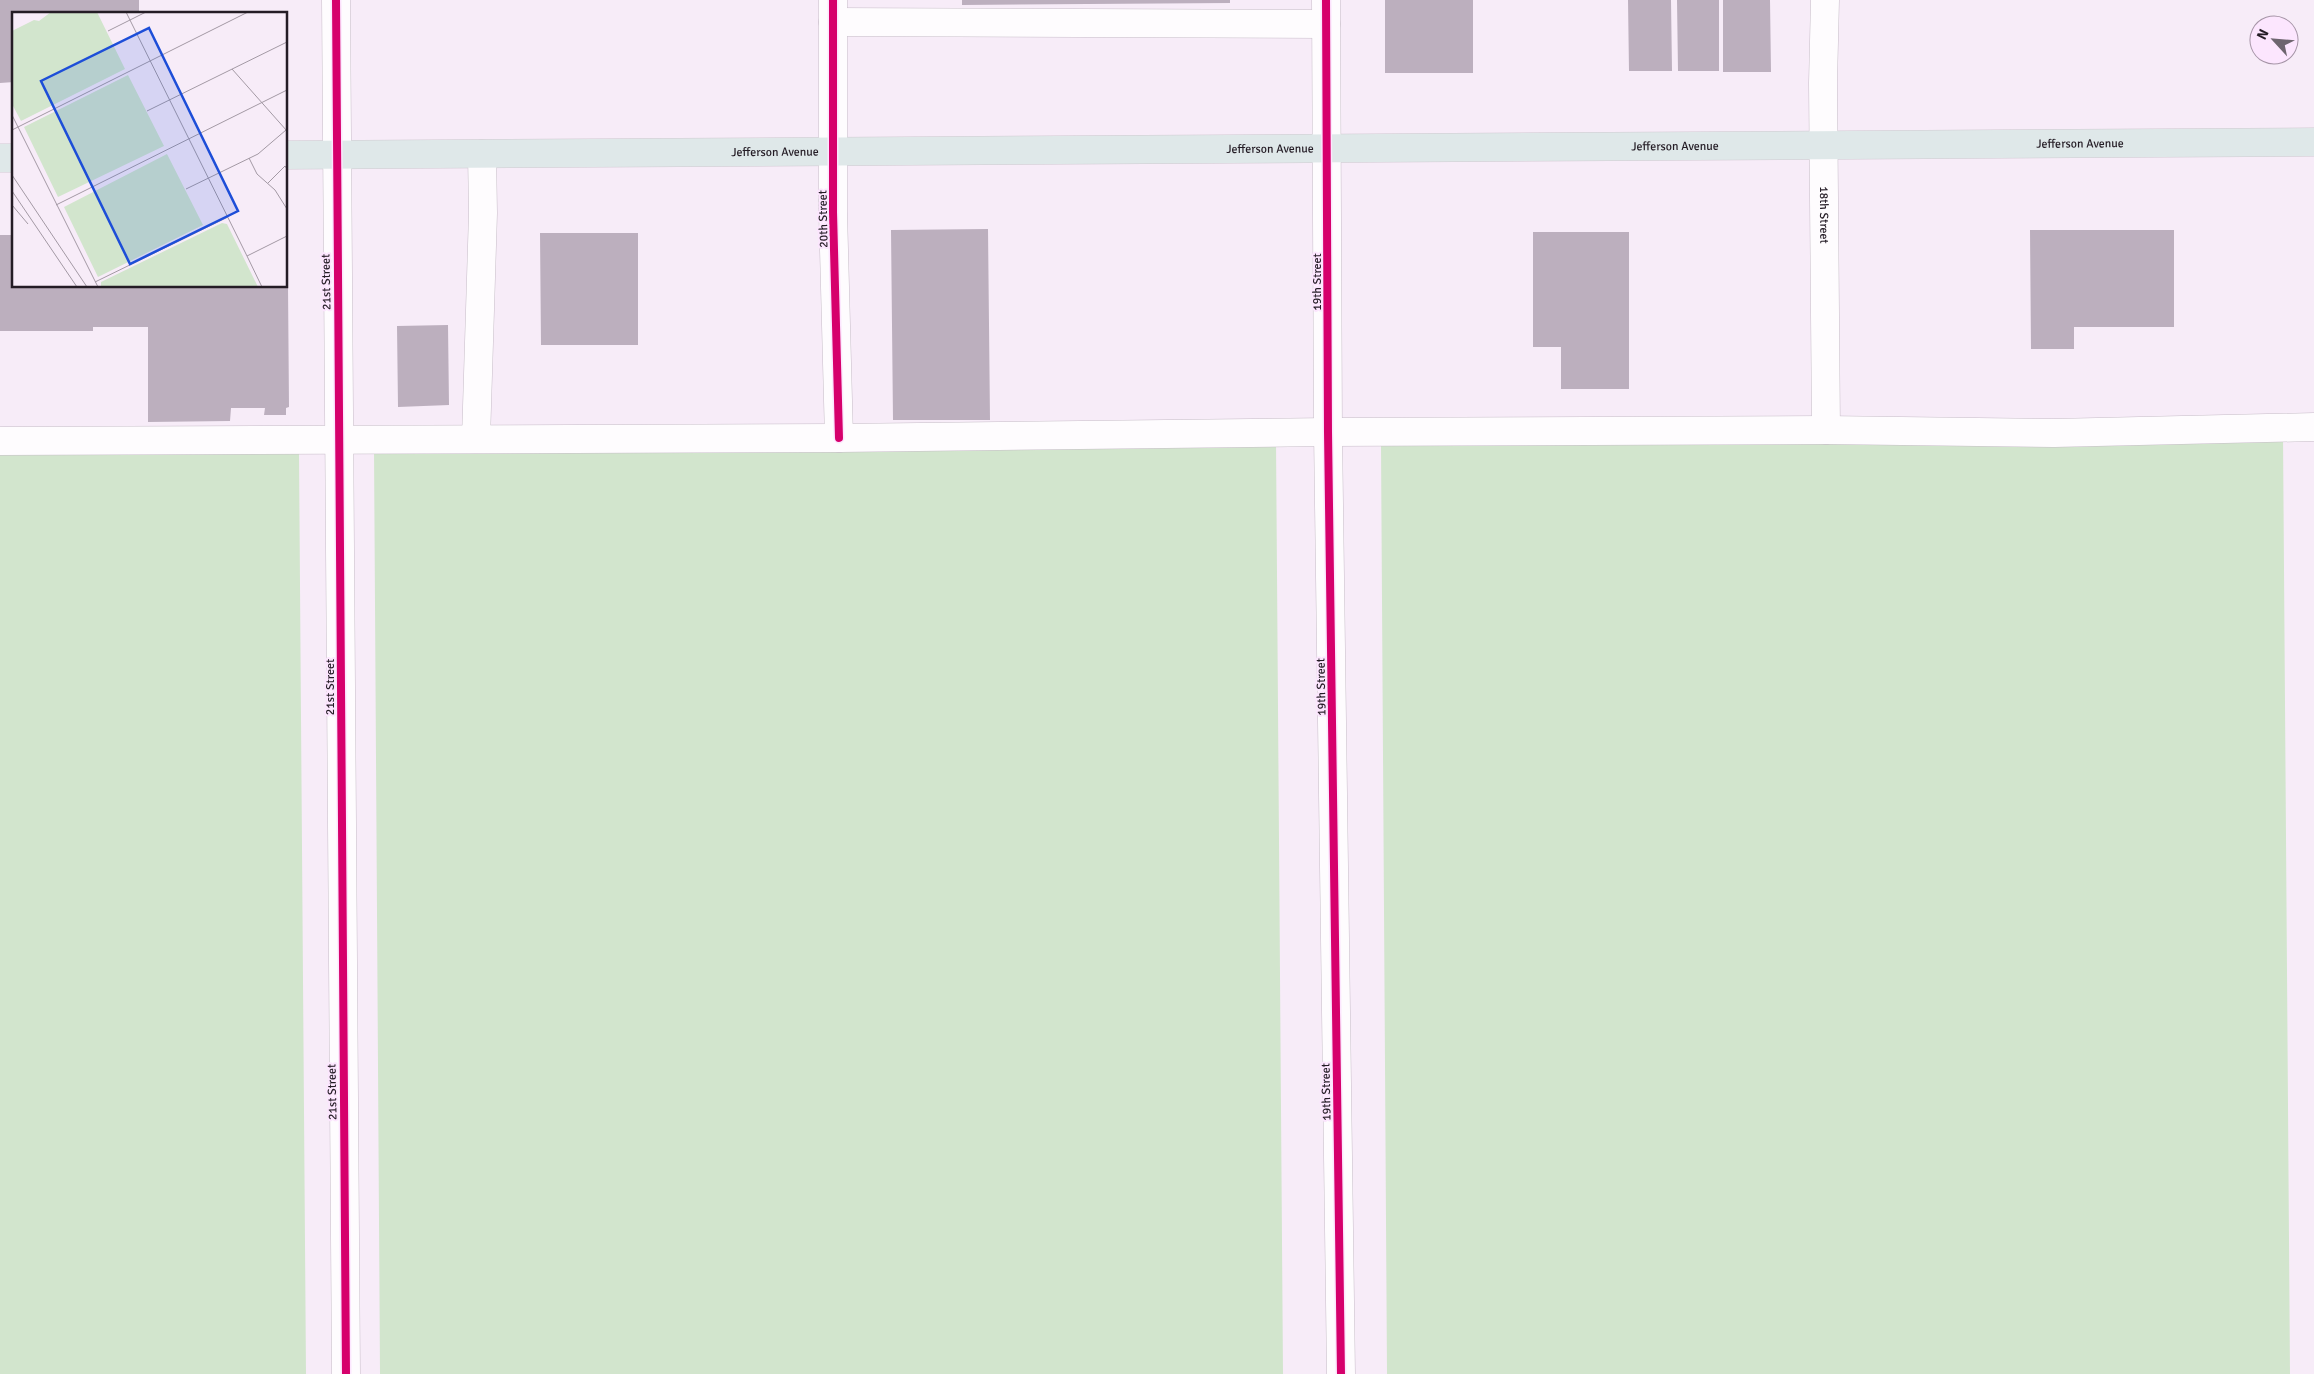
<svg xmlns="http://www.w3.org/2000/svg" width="2314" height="1374" viewBox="0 0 2314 1374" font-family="Signika,sans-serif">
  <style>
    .green { fill: #d2e5cd }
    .building { fill: #bcafbe }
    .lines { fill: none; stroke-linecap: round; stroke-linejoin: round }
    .minor-casing { stroke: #c7bdc8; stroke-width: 29 }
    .major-casing { stroke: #d0cad1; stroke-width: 29 }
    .minor { stroke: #fefcfe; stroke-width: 28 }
    .major { stroke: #dfe8e9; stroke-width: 28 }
    .cycleway-casing { stroke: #fce6fe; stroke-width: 11 }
    .cycleway { stroke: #d6006c; stroke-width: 8 }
    .labels { text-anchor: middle; stroke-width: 4; stroke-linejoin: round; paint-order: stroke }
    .street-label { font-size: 12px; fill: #241c25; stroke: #fce6fe }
    .inset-road { fill: none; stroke: #a399a4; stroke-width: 1 }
    .view { fill: #1d4ed8; fill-opacity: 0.15; stroke: #1d4ed8; stroke-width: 2.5 }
    .inset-edge { fill: none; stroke: #241c25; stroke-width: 2.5 }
  </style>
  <rect width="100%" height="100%" fill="#f7ecf8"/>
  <path class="green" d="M2283,435L2290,1374H1387L1381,445Z
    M1276,440L1283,1374H380L374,450Z
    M299,453L306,1374H0V454Z"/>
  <path class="building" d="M0,0H139V14H14V82L0,83Z
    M962,0H1230V3L962,5Z
    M1385,0H1473V73H1385Z
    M1628,0H1671L1672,71H1629Z
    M1677,0H1719V71H1678Z
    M1723,0H1770L1771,72H1723Z
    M988,229L990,420H893L891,230Z
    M2030,230H2174V327H2074V349H2031Z
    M1533,232H1629V389H1561V347H1533Z
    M540,233H638V345H541Z
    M0,235H14V286H288L289,407L286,408V415H264L265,408H231L230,421L148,422V327H93V331H0Z
    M448,325L449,405L398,407L397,326Z"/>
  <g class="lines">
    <g class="minor-casing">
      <g id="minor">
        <path d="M336,0L346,1374"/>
        <path d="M833,0V212L839,438"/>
        <path d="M1326,0L1328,432L1341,1374"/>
        <path id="s1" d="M1825,0L1823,83L1826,430"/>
        <path d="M833,22L1326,24"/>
        <path d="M476,439L483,213L482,154"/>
        <path d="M0,441L839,438L1328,432L1826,430L2054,433L2314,427"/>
      </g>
    </g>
    <g class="major-casing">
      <g id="major">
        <path id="s2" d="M286,155L2314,142"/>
        <path d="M0,158H14"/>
      </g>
    </g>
    <use href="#minor" class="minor"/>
    <use href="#major" class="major"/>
    <g class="cycleway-casing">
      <path id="cycleway" d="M336,0L346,1374
        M833,0V212L839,438
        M1326,0L1328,432L1341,1374"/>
    </g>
    <use href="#cycleway" class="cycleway"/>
  </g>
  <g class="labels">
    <g class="street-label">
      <text dy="4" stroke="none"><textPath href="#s2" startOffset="1794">Jefferson Avenue</textPath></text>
      <text dy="4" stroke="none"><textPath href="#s2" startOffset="1389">Jefferson Avenue</textPath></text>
      <text dy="4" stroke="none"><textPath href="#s2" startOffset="984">Jefferson Avenue</textPath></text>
      <text dy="4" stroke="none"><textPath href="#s2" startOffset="489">Jefferson Avenue</textPath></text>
      <text dy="4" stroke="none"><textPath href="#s1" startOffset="215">18th Street</textPath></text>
      <text transform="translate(823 219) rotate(-91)" y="4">20th Street</text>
      <text transform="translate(326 282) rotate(-91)" y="4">21st Street</text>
      <text transform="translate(1317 282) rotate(-90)" y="4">19th Street</text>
      <text transform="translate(330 687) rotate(-90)" y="4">21st Street</text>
      <text transform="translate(1321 687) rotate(-91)" y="4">19th Street</text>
      <text transform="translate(332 1092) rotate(-91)" y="4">21st Street</text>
      <text transform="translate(1326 1092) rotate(-91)" y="4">19th Street</text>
    </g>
  </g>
  <g transform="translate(12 12)">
    <rect width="275" height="275" fill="#f7ecf8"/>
    <path d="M39,0H85L113,57L9,109L0,92V19L22,8L27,9ZM116,63L152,134L46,185L12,115ZM155,142L191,213L86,265L52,195ZM210,211L215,212L246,275H89V270Z" fill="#d2e5cd"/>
    <path class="inset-road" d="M114,0L235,244L275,224M96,19L134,0M220,57L275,119M135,99L275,30M0,103L86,275M0,118L236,0M237,146L245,162L263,178L275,197M0,163L75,275M256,171L273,154L275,157M174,177L246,142L274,118M0,179L65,275M0,193L16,212M44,193L275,78M235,244L250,275M83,270L216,205"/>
    <path class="view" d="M137,16L226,199L118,252L29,69Z"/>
    <rect width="275" height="275" class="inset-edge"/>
  </g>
  <g transform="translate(2274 40) rotate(296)"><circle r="24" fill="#fce6fe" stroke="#a695a7"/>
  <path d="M0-4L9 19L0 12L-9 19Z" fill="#6e656f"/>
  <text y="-8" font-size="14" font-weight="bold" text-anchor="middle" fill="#241c25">N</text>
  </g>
</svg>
